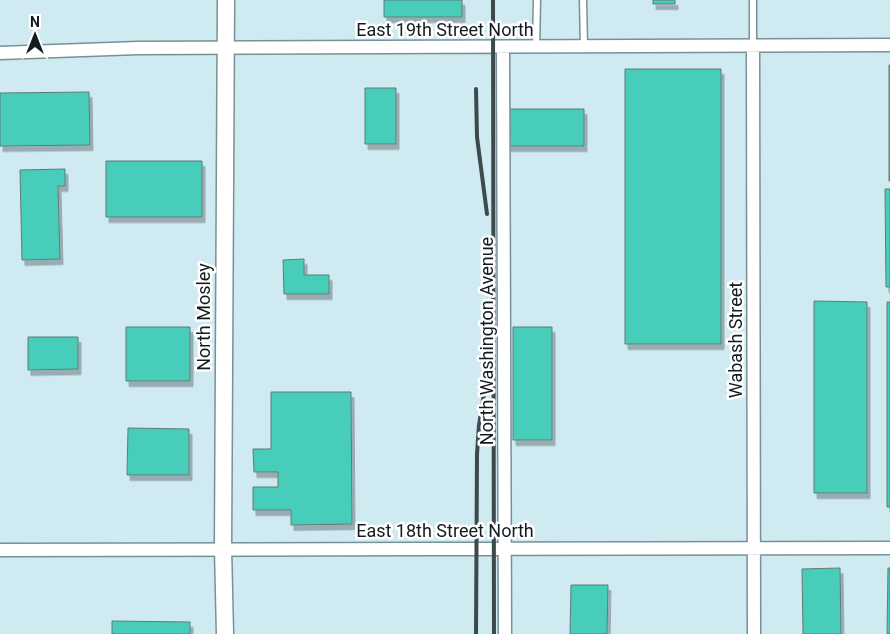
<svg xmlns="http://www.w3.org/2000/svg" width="890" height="634" viewBox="0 0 890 634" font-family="Roboto,sans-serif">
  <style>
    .building { fill: #49cdbb; stroke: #617a76; filter: url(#shadow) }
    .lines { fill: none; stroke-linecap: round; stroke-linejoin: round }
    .service-casing { stroke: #789197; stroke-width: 9 }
    .minor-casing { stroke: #789197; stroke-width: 15 }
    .tertiary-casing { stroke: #789197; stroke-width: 19 }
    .service { stroke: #fff; stroke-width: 6 }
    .minor { stroke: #fff; stroke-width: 12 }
    .tertiary { stroke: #fff; stroke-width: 16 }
    .rail { stroke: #3d4a4d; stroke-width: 4 }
    .labels { text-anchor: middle; stroke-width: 5; stroke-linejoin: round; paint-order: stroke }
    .street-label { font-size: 18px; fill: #121b1e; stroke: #fff }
  </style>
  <defs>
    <filter id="shadow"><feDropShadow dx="3" dy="5.5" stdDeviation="0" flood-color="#0004"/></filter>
  </defs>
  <rect width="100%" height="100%" fill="#cfeaf1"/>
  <path class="building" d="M384,0H462V17H384Z
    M653,0H675V4H653Z
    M889,65H890V181H889Z
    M625,69H721V344H625Z
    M365,88H396V144H365Z
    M89,92L90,145L0,146V93Z
    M508,109H584V146H508Z
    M106,161H202V217H106Z
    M65,169V186H58L60,259L22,260L20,170Z
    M885,189H890V287H886Z
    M304,259V275H329V294H284L283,260Z
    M814,301L867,302V493H814Z
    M887,302H890V507H887Z
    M126,327H190V381H126Z
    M513,327H552V440H513Z
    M28,337H78V369L28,370Z
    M271,392H351L352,524L291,525V510H253V487H278V472H254L253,449H271Z
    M128,428L189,429V475H127Z
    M840,568L841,634H803L802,569Z
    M888,568H890V634H887Z
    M571,585H608L607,634H570Z
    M112,621L190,622V634H112Z"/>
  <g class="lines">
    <g class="service-casing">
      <path id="service" d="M583,0L584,46
        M753,46V0
        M536,47L537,0"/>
    </g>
    <g class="minor-casing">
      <path id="minor" d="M753,46L754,634
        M503,47L505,634
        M0,53L138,48L890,45
        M0,550L890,548"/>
    </g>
    <g class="tertiary-casing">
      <path id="tertiary" d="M225,634L223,548L226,0"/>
    </g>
    <use href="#service" class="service"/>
    <use href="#minor" class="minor"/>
    <use href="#tertiary" class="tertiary"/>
    <path class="rail" d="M493,0L494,634
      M476,89L477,137L487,214
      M476,634L477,454L479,425L487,375"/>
  </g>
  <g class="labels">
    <g class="street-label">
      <text x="445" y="36">East 19th Street North</text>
      <text transform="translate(204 317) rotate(-90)" y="6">North Mosley</text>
      <text transform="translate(736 340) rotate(-90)" y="6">Wabash Street</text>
      <text transform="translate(487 341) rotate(-90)" y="6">North Washington Avenue</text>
      <text x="445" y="537">East 18th Street North</text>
    </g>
  </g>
  <g transform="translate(35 35)" stroke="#ffffff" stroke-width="4" paint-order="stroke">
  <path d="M0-4L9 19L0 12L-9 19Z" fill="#121b1e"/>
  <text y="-8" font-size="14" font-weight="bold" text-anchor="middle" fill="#121b1e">N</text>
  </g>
</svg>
